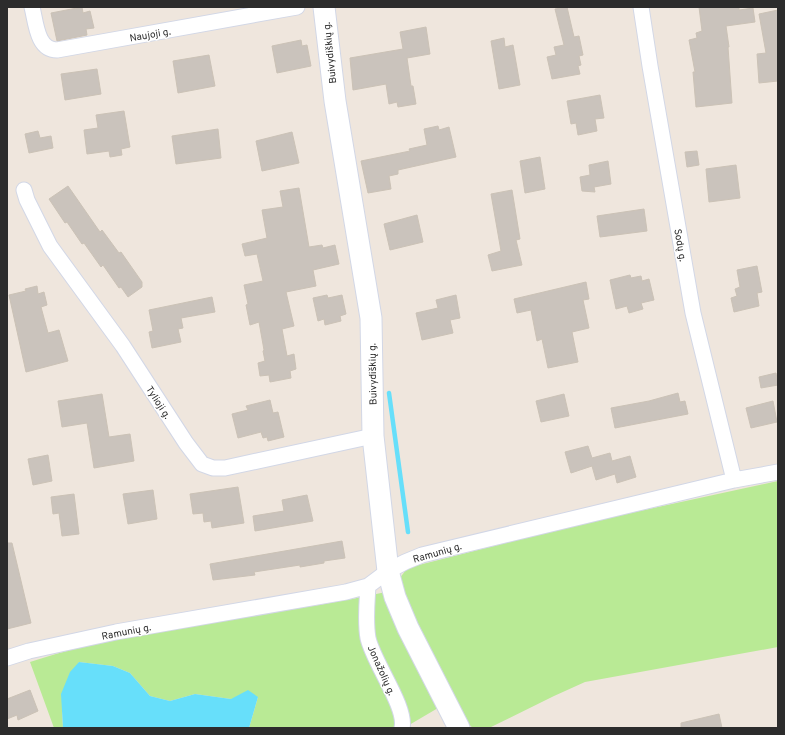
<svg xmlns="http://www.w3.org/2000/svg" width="785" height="735" viewBox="0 0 785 735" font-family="Overpass,sans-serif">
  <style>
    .green { fill: #b9ea95 }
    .water { fill: #67dffa }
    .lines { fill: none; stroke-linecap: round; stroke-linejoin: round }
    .stream { stroke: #67dffa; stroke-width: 4.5 }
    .building { fill: #cac3bc; stroke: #cbc2b6 }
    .minor-casing { stroke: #d2d7e6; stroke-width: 17 }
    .secondary-casing { stroke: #d2d7e6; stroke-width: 23 }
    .minor { stroke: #fff; stroke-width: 15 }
    .secondary { stroke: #fff; stroke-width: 21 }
    .labels { text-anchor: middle; stroke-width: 3; stroke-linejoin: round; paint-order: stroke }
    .street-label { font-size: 10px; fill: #2c2c2c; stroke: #fff }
  </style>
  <rect width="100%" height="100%" fill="#efe6dd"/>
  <path class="green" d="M778,481V647L585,682L554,696L489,728H473L465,721L458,710L400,588L399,579L406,570L415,566L584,523Z
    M386,592L438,708L404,728H249L258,697L231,699L195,694L170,701L150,696L130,673L113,666L79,662L62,712L63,728H54L30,662C145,624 268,618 386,592Z"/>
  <path class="water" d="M79,662L113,666L130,673L150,696L170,701L195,694L231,699L248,690L258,697L249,728H63L61,694L70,672Z"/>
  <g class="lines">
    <path class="stream" d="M389,393L408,532"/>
  </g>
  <path class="building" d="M82,7L83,13L90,11L94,28L86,29L87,35L57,41L51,13Z
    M567,7L574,37L579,36L583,55L579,56L581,65L578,66L580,74L552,79L547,57L556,55L554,47L564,45L555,9Z
    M699,7H739V10L753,8L755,22L726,26L729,47H728L732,103L696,107L693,72H695L689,40L697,38L696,33L702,31Z
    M778,10V81L759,83L757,54L766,53L759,14Z
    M426,27L430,54L407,58L411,86H413L416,104L398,107L397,102L389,104L386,84L353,90L350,58L403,49L400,32Z
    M504,38L505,47L513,45L520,85L499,89L491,41Z
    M301,40L302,46L307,45L311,66L277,73L272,46Z
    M209,55L215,86L178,93L173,61Z
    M97,69L101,94L65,100L61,74Z
    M600,95L604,118L595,119L597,131L578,135L576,123L571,124L567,101Z
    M124,111L130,147L121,149L122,155L110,157L109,151L87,154L84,130L98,128L96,115Z
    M438,126L439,130L449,127L456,157L398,170V174L389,176L391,189L368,193L361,161L410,151L409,149L427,145L424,129Z
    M218,129L221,158L176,164L172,136Z
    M38,131L40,138L51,136L53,148L29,153L25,134Z
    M292,132L299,163L262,171L256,141Z
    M697,151L699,165L687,167L685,152Z
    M540,157L545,189L525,193L520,161Z
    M608,161L611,184L594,187L595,192L582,191L580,177L590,175L589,165Z
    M736,165L740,198L709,202L706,169Z
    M68,186L100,232L102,230L119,253L121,252L142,282V287L128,297L121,287L119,288L103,265L101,267L84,243L82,244L67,222L65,223L49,199Z
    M299,188L309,247L322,245L323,248L335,245L339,264L313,270L316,286L286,292L294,326L282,329L287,356L294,354L296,369L290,371L291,378L270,382L269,375L260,376L258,363L265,361L263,351L264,350L259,322L250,325L246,305L248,304L244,285L263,281L257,254L245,256L242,244L267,238L262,210L283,207L280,191Z
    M512,190L520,239L516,240L522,265L492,271L488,255L501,251L491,194Z
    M644,209L647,231L600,237L597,216Z
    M417,215L423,242L390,250L384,224Z
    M757,266L762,292L757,293L759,306L734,312L731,298L737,296L735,289L740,287L737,270Z
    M630,275L631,278L641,276L642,281L649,279L654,300L641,303L643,309L629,313L627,306L616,309L610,280Z
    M586,282L589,299L583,300L589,328L572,332L578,362L548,368L542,339L537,341L531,310L517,313L514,299Z
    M37,286L38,294L44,292L47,305L41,307L48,333L59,330L68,361L26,372L9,295L26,291L25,289Z
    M327,295L328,298L342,295L346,314L340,316L341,321L325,325L324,319L318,321L313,298Z
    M456,295L460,318L450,320L453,333L422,340L416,313L438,308L436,300Z
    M212,297L215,312L181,318L183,328L178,329L181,342L152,348L149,332L153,331L149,310Z
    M776,373L778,385L761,388L759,377Z
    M678,393L680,402L685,401L688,414L615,428L611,408L649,401Z
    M102,394L109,437L130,434L134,461L94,468L87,423L62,427L58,401Z
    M564,394L569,416L541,422L536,401Z
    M270,400L273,413L278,412L284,437L268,441L267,437L263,438L261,432L238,438L232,414L248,410L246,406Z
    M773,401L777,422L751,428L746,408Z
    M588,446L592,458L610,453L612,461L630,456L636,477L617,483L615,474L596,480L592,466L571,473L565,452Z
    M48,455L52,481L33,485L28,459Z
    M238,487L244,523L212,528L211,521L204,522L203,513L193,514L190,494Z
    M153,490L157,519L128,524L123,494Z
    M74,494L79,534L62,536L59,513L53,514L51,497Z
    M307,495L313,521L255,531L253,516L284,511L282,500Z
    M342,541L345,558L324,561V563L300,567V565L254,572L255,575L213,580L210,564Z
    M7,543H12L31,623L7,629Z
    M30,690L38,711L18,720L17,715L7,719V699Z
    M719,714L722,728H681V723Z"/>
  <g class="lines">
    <g class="minor-casing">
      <path id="minor" d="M32,7C36,23 37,50 57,50L297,7
        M641,7L650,66L693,313L734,480
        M24,190L27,200L50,246L123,346L186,443L202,464L213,468H225L373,436
        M368,586C367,603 365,621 368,638C373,662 407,707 402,728
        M7,658L29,651L116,632L346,592L368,586L388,571L405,562L422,555L734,480L778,472"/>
    </g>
    <g class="secondary-casing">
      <path id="secondary" d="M324,7L335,101L371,318L373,436L388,571L395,597L408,628L459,728"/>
    </g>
    <use href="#minor" class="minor"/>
    <use href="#secondary" class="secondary"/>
  </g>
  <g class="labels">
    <g class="street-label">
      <text transform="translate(150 34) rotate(-10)" y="4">Naujoji g.</text>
      <text transform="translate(329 53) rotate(-96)" y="4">Buivydiškių g.</text>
      <text transform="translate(681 245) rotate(80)" y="4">Sodų g.</text>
      <text transform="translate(372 374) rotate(-91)" y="4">Buivydiškių g.</text>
      <text transform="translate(159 402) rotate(57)" y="4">Tylioji g.</text>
      <text transform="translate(437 552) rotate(-16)" y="4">Ramunių g.</text>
      <text transform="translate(126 631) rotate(-11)" y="4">Ramunių g.</text>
      <text transform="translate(382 670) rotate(66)" y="4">Jonažolių g.</text>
    </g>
  </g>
  <rect width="785" height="735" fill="none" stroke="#2c2c2c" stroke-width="16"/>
</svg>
